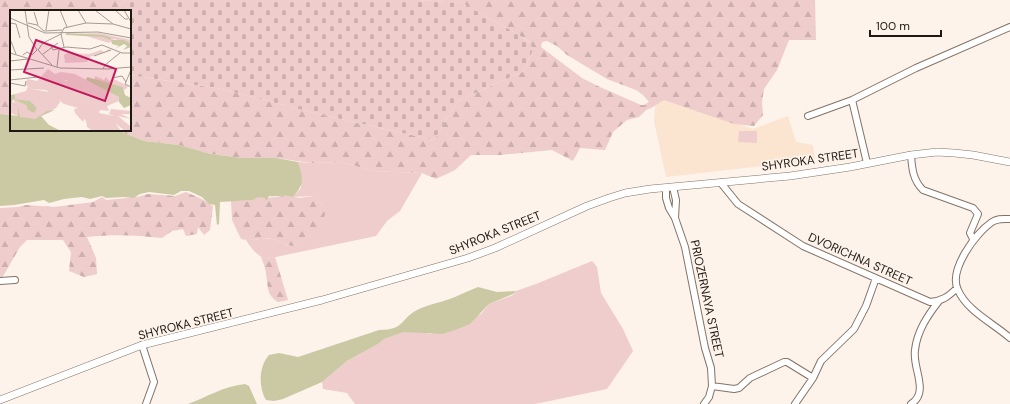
<svg xmlns="http://www.w3.org/2000/svg" width="1010" height="404" viewBox="0 0 1010 404" font-family="'DM Sans',sans-serif">
  <style>
    .built { fill: #fbe4d0 }
    .grass { fill: #eecdcc }
    .forest { fill: url(#forest-firs); fill-rule: evenodd }
    .cemetery { fill: url(#cemetery-stones) }
    .water { fill: #cac9a3 }
    .lines { fill: none; stroke-linecap: round; stroke-linejoin: round }
    .minor-casing { stroke: #827366; stroke-width: 8 }
    .major-casing { stroke: #827366; stroke-width: 8 }
    .minor { stroke: #fff; stroke-width: 6 }
    .major { stroke: #fff; stroke-width: 7 }
    .labels { text-anchor: middle; stroke-width: 3.5; stroke-linejoin: round; paint-order: stroke }
    .street-label { font-size: 12px; fill: #1f1914; stroke: #fdf3ea }
    .inset-river { fill: none; stroke: #cac9a3; stroke-width: 2 }
    .inset-road { fill: none; stroke: #a49c94; stroke-width: 1 }
    .view { fill: #c2185b; fill-opacity: 0.15; stroke: #c2185b; stroke-width: 2 }
    .inset-edge { fill: none; stroke: #1f1914; stroke-width: 2 }
  </style>
  <defs>
    <pattern id="forest-firs" width="22" height="20" patternUnits="userSpaceOnUse"><rect width="22" height="20" fill="#eecdcc"/><path d="M5 1l3.5 6h-7zM16 11l3.5 6h-7z" fill="#ccafae"/></pattern>
    <pattern id="cemetery-stones" width="16" height="16" patternUnits="userSpaceOnUse"><rect width="16" height="16" fill="#eecdcc"/><path d="M2 7V4a2 2 0 0 1 4 0v3zM10 15v-3a2 2 0 0 1 4 0v3z" fill="#ccafae"/></pattern>
  </defs>
  <rect width="100%" height="100%" fill="#fdf3ea"/>
  <path class="built" d="M656,96L753,129L788,116L796,142L813,145L815,160L666,177L654,121Z"/>
  <path class="grass" d="M739,131H757V143L738,142Z
    M298,162L312,163L342,162L373,171L422,173L400,211L387,221L376,236L266,259C257,256 251,248 246,240C254,240 263,238 271,239C278,239 285,246 292,246C301,246 324,223 325,214C325,207 319,201 313,196L293,197L301,188L300,171Z
    M592,261L597,267L601,293L623,329L633,351L607,389L535,404H355L347,393L323,389L322,382L347,361L378,344L384,339L404,332H421L430,334L481,314L489,304L513,295L516,291L536,284Z"/>
  <path class="forest" d="M0,0H126L114,11H11V115L0,114Z
    M418,0H815L816,40H789L777,70L764,89L762,102L763,115L754,126L734,124L664,100L651,108L646,110L639,117L627,120L613,132L605,150L580,148L573,161L552,150L500,155H471L455,170L436,179L422,173L373,171L342,162L312,163L276,158H242L211,154L179,145L144,141L117,130H130V75L222,89L310,112L434,140L458,101L524,71L532,52L530,42L514,32L462,3ZM547,41L557,46L567,55L607,79L636,90L643,95L649,102L644,105H641L602,88L582,78L541,47L542,42Z
    M186,192L202,199L213,206L210,230L204,235L198,227L197,234L186,236L183,229L172,231L162,238C137,235 112,234 87,237L96,258L97,274L84,277L69,271L71,252L63,240H27L20,247L2,278H0V208L18,207L26,205L54,207L93,202L102,197L106,200L137,197L148,194L175,196Z
    M288,195L299,198L314,196C318,201 325,206 325,214C325,223 302,245 293,246C286,246 279,240 272,239C262,237 252,242 241,239L232,220L231,201L253,200L258,196C263,199 281,197 288,195Z
    M261,257L266,259L275,257L288,300L278,302C266,295 268,285 266,273C265,267 263,262 261,257Z"/>
  <path class="cemetery" d="M126,0H418L462,3L514,32L531,43L532,52L524,71L458,101L434,140L310,112L222,89L130,75V11H114Z"/>
  <path class="water" d="M0,114L11,115V130H117L144,141L179,145L211,154L242,158H276L298,162C303,179 305,183 293,197C286,194 277,197 269,196L266,201L265,198L258,197L253,200L220,202L219,224L217,225L215,205L209,204L202,197L189,191H181L174,195L149,192L140,194L134,198L124,197L106,198L102,196L90,199L82,197L64,199L49,203L44,200L14,205L0,206Z
    M478,287L497,292L516,291L513,294L489,304L470,324L455,330L442,334L404,332L384,339L378,344L347,361L322,382L283,399L274,401L266,400C258,387 259,366 269,355L279,353L298,357L379,330C406,330 400,318 419,309C430,304 443,302 455,297C462,294 470,290 478,287Z
    M245,384L249,386L257,404H188C207,397 224,386 245,384Z"/>
  <g class="lines">
    <g class="minor-casing">
      <path id="minor" d="M852,100L867,163
        M808,116L852,100L916,68L1010,27
        M911,155C912,169 913,180 923,190L973,208L978,214L970,233L973,239
        M721,183L738,204L803,246L930,302C942,301 948,297 957,288
        M673,187L676,200L675,218
        M666,188V198L669,208L675,218L685,247L705,348L711,368L712,386L709,397L704,404
        M1010,219C1003,219 998,218 992,222C976,233 948,270 958,290C967,311 993,323 1010,338
        M0,281L15,280
        M142,345L154,382L146,404
        M712,386L734,389L739,388L750,378L784,362H787L813,378
        M795,404L813,378L821,361L854,329L866,306L876,278
        M911,404C930,392 912,368 915,350C917,331 928,315 939,301"/>
    </g>
    <g class="major-casing">
      <path id="major" d="M0,400L142,345L322,300L468,258L495,248L587,206L609,198L625,193L650,189L790,176L850,167L911,155L937,152L954,153L973,155L1010,162"/>
    </g>
    <use href="#minor" class="minor"/>
    <use href="#major" class="major"/>
  </g>
  <g class="labels">
    <g class="street-label">
      <text transform="translate(810 160) rotate(-8)" y="4">SHYROKA STREET</text>
      <text transform="translate(495 233) rotate(-22)" y="4">SHYROKA STREET</text>
      <text transform="translate(860 259) rotate(24)" y="4">DVORICHNA STREET</text>
      <text transform="translate(707 299) rotate(78)" y="4">PRIOZERNAYA STREET</text>
      <text transform="translate(186 324) rotate(-14)" y="4">SHYROKA STREET</text>
    </g>
  </g>
  <g transform="translate(10 10)">
    <rect width="121" height="121" fill="#fdf3ea"/>
    <path d="M89,23L121,30V34L104,29L99,33L76,26L56,24ZM99,39L100,40L80,47L77,52L55,53L54,45L57,43L79,44L91,40L94,42Z" fill="#eecdcc"/>
    <path d="M38,59L45,64L51,62L65,64L109,87V91L97,96L99,101L90,100L89,103L104,106L99,104L101,99L121,101V104H111L121,109L108,106L120,116L121,121H115L105,113L111,121H83L77,117L76,111L74,109L73,112L65,103L64,99L68,98L54,94L36,80L22,79L16,75L17,69L27,71ZM55,70H61L88,82L79,87L58,77ZM85,66L94,70L96,67L99,71L104,69L118,76L117,78L114,80L113,77L85,70Z" fill="#eecdcc" fill-rule="evenodd"/>
    <path d="M18,76L22,79L45,83L50,92L46,98L25,109H17L9,107V98L8,106L0,103V92L5,94L3,89L15,94L19,100L23,102L27,98L18,91L5,89V84L16,81Z" fill="#eecdcc"/>
    <path d="M64,67L88,82L87,86L79,87L58,77L54,72Z" fill="#eecdcc"/>
    <path d="M101,30H114L121,34V37L113,40L117,36L114,34L105,39L109,36L102,34ZM77,67L113,77L115,85L121,88V95L114,98L109,92V87L76,70ZM5,84V89L20,91L27,98L24,103L18,100L16,95L3,89L2,92L8,96L10,107L25,109L37,101L45,100L31,106L39,115L51,121H0V105L8,106V96L0,92L1,85Z" fill="#cac9a3"/>
    <path class="inset-river" d="M56,24L93,26L101,29"/>
    <path class="inset-road" d="M50,0L57,17M68,0L76,13M85,0L103,14L121,19M105,0L115,9H118M114,0L121,12M24,2L28,15M0,8L35,23L88,22L121,28M0,13L6,14L10,28M18,13L27,15L34,21L52,20M36,20L39,0M0,29L6,44M41,37L43,40L56,37L80,39L92,35L112,43H121M54,37L51,24L54,18L76,13L103,14M28,40L33,33L51,24M28,40L42,55M0,43L50,58L98,59L121,57M33,44L48,33M13,45L17,42L22,45L27,40L19,27L15,0M84,46L101,40M0,51L18,49M47,57L49,40M93,59L95,55L111,42M0,60L34,58M121,60L115,74L121,77M102,68L112,66L116,72M0,70L28,67M0,73L15,76L16,71"/>
    <path class="view" d="M26,30L106,59L95,91L14,62Z"/>
    <rect width="121" height="121" class="inset-edge"/>
  </g>
  <path d="M870 30v6h71v-6" fill="none" stroke="#1f1914" stroke-width="2"/>
  <text x="876" y="30" font-size="12" fill="#1f1914" stroke="#fdf3ea" stroke-width="3" paint-order="stroke">100 m</text>
</svg>
